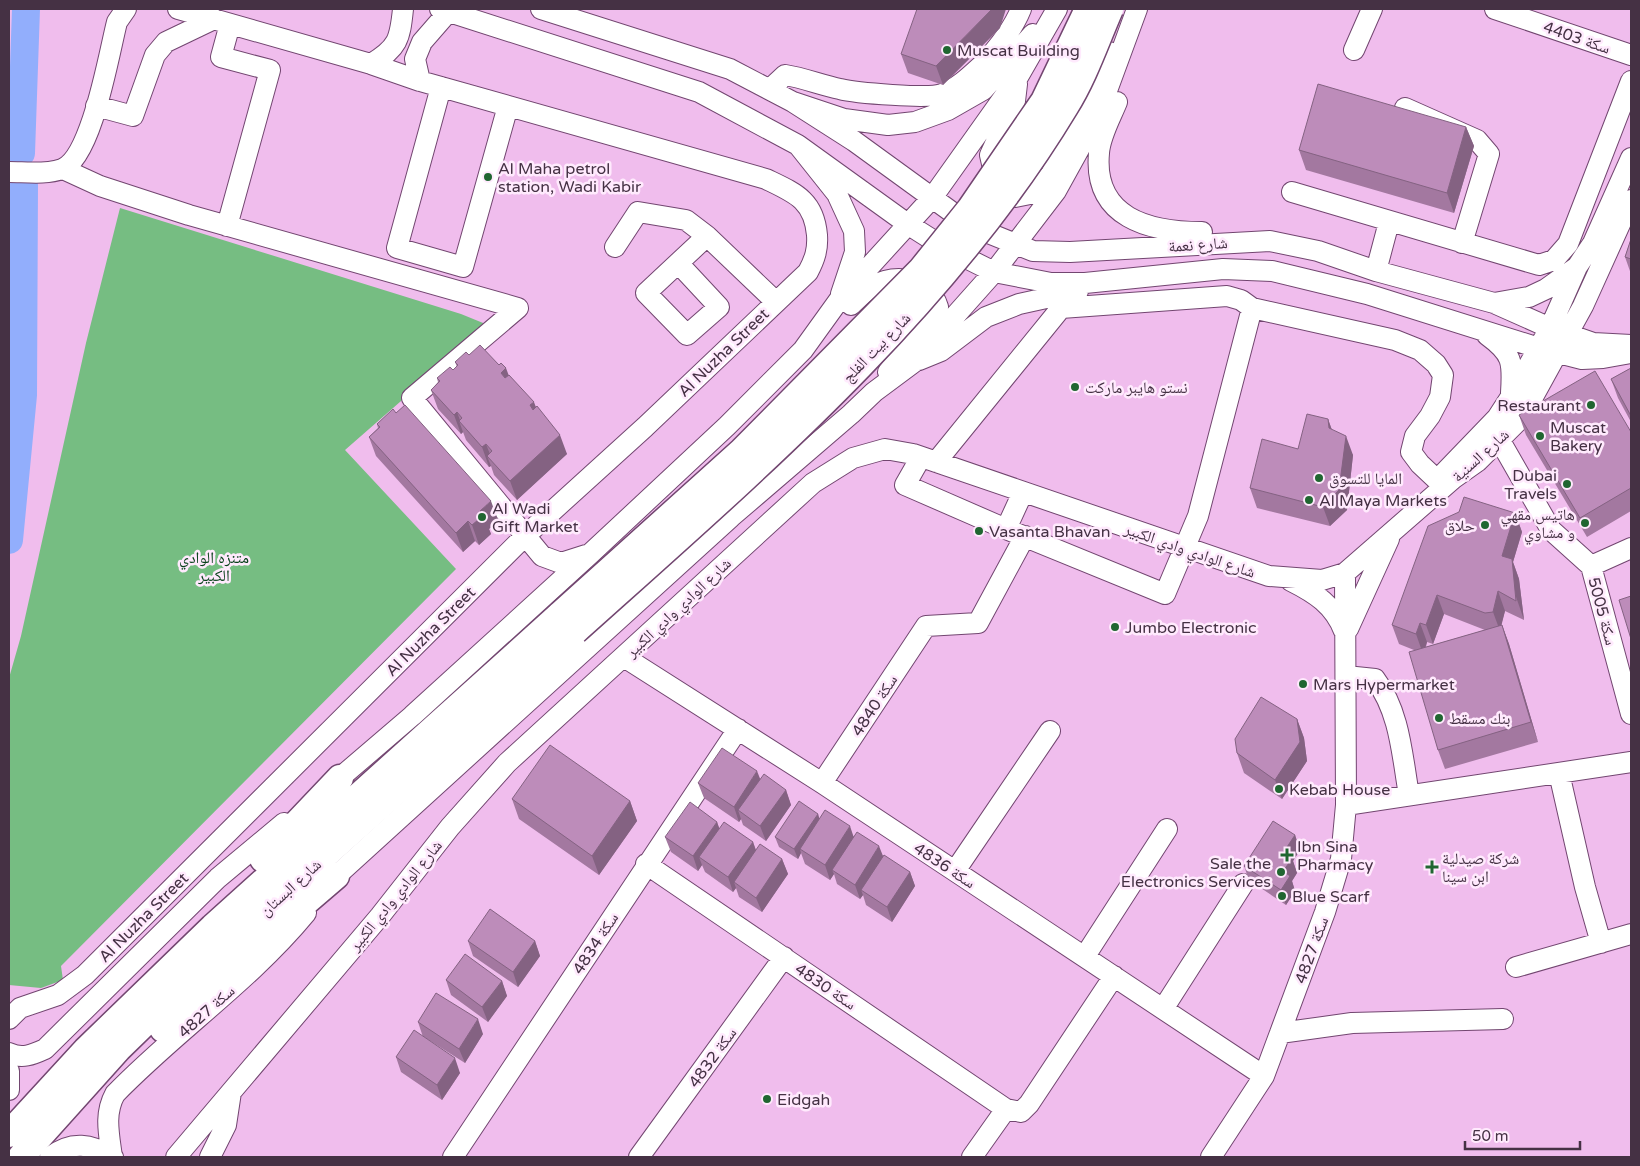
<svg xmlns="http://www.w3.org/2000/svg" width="1640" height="1166" viewBox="0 0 1640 1166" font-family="'Varela Round','Noto Naskh Arabic',sans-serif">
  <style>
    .green { fill: #76bd82 }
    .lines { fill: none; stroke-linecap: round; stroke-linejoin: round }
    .river { stroke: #92aefc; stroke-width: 28 }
    .minor-casing { stroke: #724670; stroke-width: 22 }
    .major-casing { stroke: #724670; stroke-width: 29 }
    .minor { stroke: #fff; stroke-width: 20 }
    .major { stroke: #fff; stroke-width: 26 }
    .major-bridge-casing { stroke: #724670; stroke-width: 29; stroke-linecap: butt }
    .major-bridge { stroke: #fff; stroke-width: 26 }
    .wall { fill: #a378a0; fill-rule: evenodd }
    .shaded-wall { fill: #846282 }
    .building { fill: #bd8cba; stroke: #846282 }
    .poi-dot { fill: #206631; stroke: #ffeafd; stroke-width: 2 }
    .labels { text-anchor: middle; stroke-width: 5; stroke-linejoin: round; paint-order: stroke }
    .street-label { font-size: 16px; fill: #453144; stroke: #ffeafd }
    .poi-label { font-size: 16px; fill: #453144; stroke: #ffeafd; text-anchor: start }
    .park-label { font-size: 16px; fill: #074119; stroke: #ffeafd }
  </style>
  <rect width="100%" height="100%" fill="#f0bded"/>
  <path class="green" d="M120,208L461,314L488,325L345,450L456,569L61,966L63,980L41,988L9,985V678L21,636L86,343Z"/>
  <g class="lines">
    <path class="river" d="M21,153L26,9
      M9,540L23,395L24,185"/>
    <g class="minor-casing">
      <path id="minor" d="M440,9L699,92L798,145L837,194L854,231L855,252L841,294
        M541,9L730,69L793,102L844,119L888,125L915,122L948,110L983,90L1033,34
        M1495,9L1631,55
        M1354,50L1372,9
        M371,64C398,48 400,39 403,9
        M420,81L415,59L422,42L449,11
        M1017,84L1015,101L990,155L995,177L1015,197L1035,193L1051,174L1109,52
        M441,87L397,248L463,267L508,106
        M770,89L785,75C804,78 821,85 840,89C855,93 930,99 942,94C958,88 970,76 982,65C997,49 1013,29 1021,9
        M793,102L854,141L971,226L1033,251L1070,252L1270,241L1318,251L1376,271L1494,303L1550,328L1593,343L1631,345
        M1117,102C1111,117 1100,136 1099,153C1093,218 1149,232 1202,232
        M96,106L133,116L155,55L166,42L214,19
        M1405,108L1477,140L1489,154L1462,243
        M798,145L909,225L942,246L994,272L1051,283H1085L1223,269L1272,271L1367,294L1539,348L1582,359L1603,358L1631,353
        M63,169L100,186L189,215L518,308L412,398L542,556L561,563L586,555
        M9,172C25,172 46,175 62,169C92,157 109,53 117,22L126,9
        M1292,192L1539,265L1554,260L1568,244L1631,81
        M227,226L270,70L221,57L230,24
        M615,247L638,212L686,220L707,236L776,302
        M678,263L719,307L687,335L646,293L707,236
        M1376,271L1389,222
        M1494,303L1529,297L1546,289L1577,267
        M851,305C857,299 864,292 871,287C896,273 929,277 938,307L888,372
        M1252,308L1395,340L1420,350L1436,364L1443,375L1440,397L1430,416L1415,436L1411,452L1420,464L1437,480
        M1487,335C1513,354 1513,362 1511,393
        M919,360L941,351L986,317L1019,304L1078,291
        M1499,439L1551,530L1591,566L1631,714
        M921,457L905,485L1006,529
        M936,462L1061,308L1227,296L1241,300L1252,308L1198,516L1165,594L1006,529L1023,492
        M1444,473L1497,418L1510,398L1550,328L1577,267L1593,243L1631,158
        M1591,566L1631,548
        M1291,581C1315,593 1334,605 1344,631
        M1348,629L1389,539
        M624,657L822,783L1264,1076
        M1346,676L1375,679C1400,712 1402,755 1409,795
        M1559,773L1585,887L1601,943
        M822,783L926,626L978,623L1025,536
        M328,788L412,716L590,554L727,426L803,350L839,300L932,198L1018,77L1057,9
        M1346,805L1631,762
        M646,864L1006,1109L1021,1112L1029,1104L1114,976
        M955,871L1050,731
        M327,887L336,876L731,517L851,414L874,392L913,363L994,272L1056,191L1098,115L1137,9
        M1085,956L1167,829
        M1516,967L1631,934
        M1163,1009L1243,884
        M9,1019L20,1008L58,995L85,975L526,535L645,427L808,272C815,259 818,249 817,235C814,200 795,193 766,179L420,81L371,64L178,9
        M1280,1033L1352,1023L1503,1019
        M9,1053C22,1059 32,1055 45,1049L218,878L284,823
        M9,1071V1090
        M50,1157C72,1140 91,1144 113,1157
        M112,1157C109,1134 104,1114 115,1094C176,1031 250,981 306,913
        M176,1157L380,916L450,827L507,763L813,483L853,458L885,449L913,454L1269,576L1322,580L1345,573L1454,478L1478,461L1522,417L1583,306L1631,200
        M210,1157L226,1125L231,1092
        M453,1157L738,729
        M639,1157L784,957
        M972,1157L1006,1109
        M1211,1157L1264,1076L1325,912L1341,859L1346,805L1345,573"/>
    </g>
    <g class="major-casing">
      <path id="major" d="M263,859L340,778
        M163,1029L280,924L336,876
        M9,1134L86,1050L213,927L561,614
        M21,1157L118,1049L228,942L575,631"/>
    </g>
    <use href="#minor" class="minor"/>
    <use href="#major" class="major"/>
    <g class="major-bridge-casing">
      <path id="major-bridge" d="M561,614L742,451L921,270L970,209L1044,101L1088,9
        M575,631C751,473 942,311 1065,107C1084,77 1096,41 1110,9"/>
    </g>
    <use href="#major-bridge" class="major-bridge"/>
  </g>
  <path class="wall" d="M1000,28L943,85L908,73L901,54Z
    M1466,127L1474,146L1454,213L1306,170L1299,150Z
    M1631,239V274L1625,257Z
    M469,355L508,375L536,407L567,454L517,500L494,475L491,466L489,467L466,440L463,432L461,434L438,409L431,390L438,382L437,378L453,370L457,367L455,362Z
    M1631,368V422L1618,398L1611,379Z
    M1519,415L1631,432V511L1587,537L1526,435Z
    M1328,419L1332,430L1353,455L1347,510L1330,526L1257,508L1250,488L1298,449Z
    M377,424L498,520L489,529L491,534L479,545L475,541L463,552L376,456L369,437L378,428Z
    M1515,513L1522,532L1513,562L1519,579L1524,620L1505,611L1501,625H1502L1509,644L1538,742L1445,769L1438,750L1414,650L1399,644L1392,625ZM1444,614L1485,630L1426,647L1427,642L1433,644Z
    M1297,719L1304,738L1307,761L1282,799L1244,773L1237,753Z
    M760,779L786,790L791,805L766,841L743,825L741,819L739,822L704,798L698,783Z
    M512,799L630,801L637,821L599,875L519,819Z
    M818,814L819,819L853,836L883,856L910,872L915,886L892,922L866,905L863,895L860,899L837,884L834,874L830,880L805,864L801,853L798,859L779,847L775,837Z
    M717,822L719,828L753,842L756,850L782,859L788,874L762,912L739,897L736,888L733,892L705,872L702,865L698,871L671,852L665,837Z
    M1295,835L1300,850L1293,861L1297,873L1292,881L1295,891L1286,905L1249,880L1244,866Z
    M468,941H535L540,956L518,987L473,956Z
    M446,980L502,981L507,996L488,1022L451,995Z
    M418,1022L483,1034L465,1063L424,1037L460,1073L442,1100L401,1072L396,1057L423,1037Z"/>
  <path class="shaded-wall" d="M992,9H1006L1000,28L943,85L936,66Z
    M1466,127L1474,146L1454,213L1447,193Z
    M506,368L513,387L501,373Z
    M534,402L541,421L530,405Z
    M457,412L461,423L459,421L463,432L461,434L454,415Z
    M1328,419L1335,439L1329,428Z
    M560,435L567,454L517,500L510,481Z
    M1346,436L1353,455L1347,510L1330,526L1323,507Z
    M486,444L493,462L487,456L491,466L489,467L482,447Z
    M491,501L498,520L489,529L491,534L479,545L472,525L480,511Z
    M1515,513L1522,532L1513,562L1519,579L1524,620L1502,556Z
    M468,521L475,541L463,552L456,533Z
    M1498,591L1505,611L1500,631L1493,612Z
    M1437,595L1444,614L1433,644L1426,625Z
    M1420,623L1427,642L1423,654L1416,634Z
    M1502,625L1509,644L1538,742L1531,722Z
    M1297,719L1304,738L1307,761L1282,799L1275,780Z
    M757,771L763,786L738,810L741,819L739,822L734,807Z
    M786,790L791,805L766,841L760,826Z
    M630,801L637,821L599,875L592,856Z
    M818,814L821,824L800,849L801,853L798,859L794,849Z
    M717,822L722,836L699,857L702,865L698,871L693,856Z
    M850,826L855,841L832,870L834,874L830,880L825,865Z
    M1295,835L1300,850L1293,861L1297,873L1292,881L1295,891L1286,905L1281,890L1283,871V853Z
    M753,842L758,857L734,882L736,888L733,892L728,877Z
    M879,846L885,861L861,890L863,895L860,899L855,885Z
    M782,859L788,874L762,912L756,898Z
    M910,872L915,886L892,922L887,907Z
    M535,941L540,956L518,987L513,972Z
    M502,981L507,996L488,1022L482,1007Z
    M478,1019L483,1034L465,1063L459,1049Z
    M455,1058L460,1073L442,1100L437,1085Z"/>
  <path class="building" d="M917,9H992L936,66L901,54Z
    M1318,84L1466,127L1447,193L1299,150Z
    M1631,239V259L1625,257Z
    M480,345L499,365L501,363L506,368L501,373L505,378L509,375L534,402L530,405L533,410L537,406L560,435L510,481L487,456L492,451L486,444L482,447L459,421L462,418L457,412L454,415L431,390L440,381L437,378L450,367L453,370L458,365L455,362L466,352L469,355Z
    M1631,368V416L1611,379Z
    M1595,371L1631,432V488L1580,518L1519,415Z
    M405,405L491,501L480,511L484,515L472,525L468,521L456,533L369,437L380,427L377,424L393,409L396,413Z
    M1307,414L1328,419L1329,428L1346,436L1339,490L1323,507L1250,488L1262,439L1298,449Z
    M1464,497L1515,513L1502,556L1512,559L1516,601L1498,591L1493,612L1485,613L1437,595L1426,625L1420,623L1416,634L1392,625L1428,526L1459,512Z
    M1631,596V639L1619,600Z
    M1502,625L1531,722L1438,750L1409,652Z
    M1261,697L1297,719L1300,742L1275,780L1237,753L1235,739Z
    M550,745L630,801L592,856L512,799Z
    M722,748L757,771L734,807L698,783Z
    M764,774L786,790L760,826L738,810Z
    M799,801L818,814L794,849L775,837Z
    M690,802L717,822L693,856L665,837Z
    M825,810L850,826L825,865L800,849Z
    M1273,821L1295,835L1283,853L1292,859L1283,871L1290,876L1281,890L1244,866Z
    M724,822L753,842L728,877L699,857Z
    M857,832L879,846L855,885L832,870Z
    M760,844L782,859L756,898L734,882Z
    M884,855L910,872L887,907L861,890Z
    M490,909L535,941L513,972L468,941Z
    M465,954L502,981L482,1007L446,980Z
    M436,993L478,1019L459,1049L418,1022Z
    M414,1030L455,1058L437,1085L396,1057Z"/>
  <g class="poi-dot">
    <circle cx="947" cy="50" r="5"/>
    <circle cx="488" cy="177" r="5"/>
    <circle cx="1075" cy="387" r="5"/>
    <circle cx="1591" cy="405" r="5"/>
    <circle cx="1540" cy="436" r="5"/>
    <circle cx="1319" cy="478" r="5"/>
    <circle cx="1567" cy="484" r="5"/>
    <circle cx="1309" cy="500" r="5"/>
    <circle cx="482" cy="517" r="5"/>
    <circle cx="1585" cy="523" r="5"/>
    <circle cx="1485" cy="525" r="5"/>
    <circle cx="979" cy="531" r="5"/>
    <circle cx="1115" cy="627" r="5"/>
    <circle cx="1303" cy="684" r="5"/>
    <circle cx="1439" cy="718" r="5"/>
    <circle cx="1279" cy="789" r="5"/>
    <path d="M1284.5 847.5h5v5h5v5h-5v5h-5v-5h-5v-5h5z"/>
    <path d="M1429.5 859.5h5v5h5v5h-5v5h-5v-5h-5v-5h5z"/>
    <circle cx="1281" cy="872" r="5"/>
    <circle cx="1282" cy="896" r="5"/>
    <circle cx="767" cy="1099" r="5"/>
  </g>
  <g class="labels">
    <g class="street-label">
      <text transform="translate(1577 37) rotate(19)" y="6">سكة 4403</text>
      <text transform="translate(1198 244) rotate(-4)" y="6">شارع نعمة</text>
      <text transform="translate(876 347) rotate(-46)" y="6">شارع بيت الفلج</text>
      <text transform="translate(723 352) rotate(-44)" y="6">Al Nuzha Street</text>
      <text transform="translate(1480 455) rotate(-42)" y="6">شارع السنية</text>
      <text transform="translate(1190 550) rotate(19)" y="6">شارع الوادي وادي الكبير</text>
      <text transform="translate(678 607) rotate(-43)" y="6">شارع الوادي وادي الكبير</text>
      <text transform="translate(1603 611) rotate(75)" y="6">سكة 5005</text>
      <text transform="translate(430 631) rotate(-45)" y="6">Al Nuzha Street</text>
      <text transform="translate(874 705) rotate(-57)" y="6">سكة 4840</text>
      <text transform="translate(945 865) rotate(33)" y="6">سكة 4836</text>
      <text transform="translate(290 887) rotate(-42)" y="6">شارع البستان</text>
      <text transform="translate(395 895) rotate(-51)" y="6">شارع الوادي وادي الكبير</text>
      <text transform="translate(143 917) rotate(-45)" y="6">Al Nuzha Street</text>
      <text transform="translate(595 943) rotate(-57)" y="6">سكة 4834</text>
      <text transform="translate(1311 950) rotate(-70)" y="6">سكة 4827</text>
      <text transform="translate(826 986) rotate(34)" y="6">سكة 4830</text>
      <text transform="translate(206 1011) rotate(-42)" y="6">سكة 4827</text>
      <text transform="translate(712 1057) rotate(-54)" y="6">سكة 4832</text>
    </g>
    <g class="poi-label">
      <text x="957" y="56">Muscat Building</text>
      <text x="498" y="174">Al Maha petrol<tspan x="498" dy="18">station, Wadi Kabir</tspan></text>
      <text x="1085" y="393">نستو هايبر ماركت</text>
      <text x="1581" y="411" text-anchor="end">Restaurant</text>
      <text x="1550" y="433">Muscat<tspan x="1550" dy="18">Bakery</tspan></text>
      <text x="1557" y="481" text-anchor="end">Dubai<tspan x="1557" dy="18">Travels</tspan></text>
      <text x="1329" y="484">المايا للتسوق</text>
      <text x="1319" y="506">Al Maya Markets</text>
      <text x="492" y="514">Al Wadi<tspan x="492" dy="18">Gift Market</tspan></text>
      <text x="1575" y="520" text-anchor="end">هاتيس مقهي<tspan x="1575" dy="18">و مشاوي</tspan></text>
      <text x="1475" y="531" text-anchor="end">حلاق</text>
      <text x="989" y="537">Vasanta Bhavan</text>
      <text x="1125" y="633">Jumbo Electronic</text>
      <text x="1313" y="690">Mars Hypermarket</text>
      <text x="1449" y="724">بنك مسقط</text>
      <text x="1289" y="795">Kebab House</text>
      <text x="1297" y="852">Ibn Sina<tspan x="1297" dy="18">Pharmacy</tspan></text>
      <text x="1442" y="864">شركة صيدلية<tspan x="1442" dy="18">ابن سينا</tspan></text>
      <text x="1271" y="869" text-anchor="end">Sale the<tspan x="1271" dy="18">Electronics Services</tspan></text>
      <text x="1292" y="902">Blue Scarf</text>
      <text x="777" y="1105">Eidgah</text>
    </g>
    <g class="park-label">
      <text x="214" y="563">متنزه الوادي<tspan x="214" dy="18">الكبير</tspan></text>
    </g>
  </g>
  <rect width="1640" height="1166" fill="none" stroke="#453144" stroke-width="20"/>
  <path d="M1465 1141v8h115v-8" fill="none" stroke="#453144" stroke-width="2.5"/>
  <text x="1472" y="1141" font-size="15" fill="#453144" stroke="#ffeafd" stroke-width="4" paint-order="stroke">50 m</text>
</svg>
